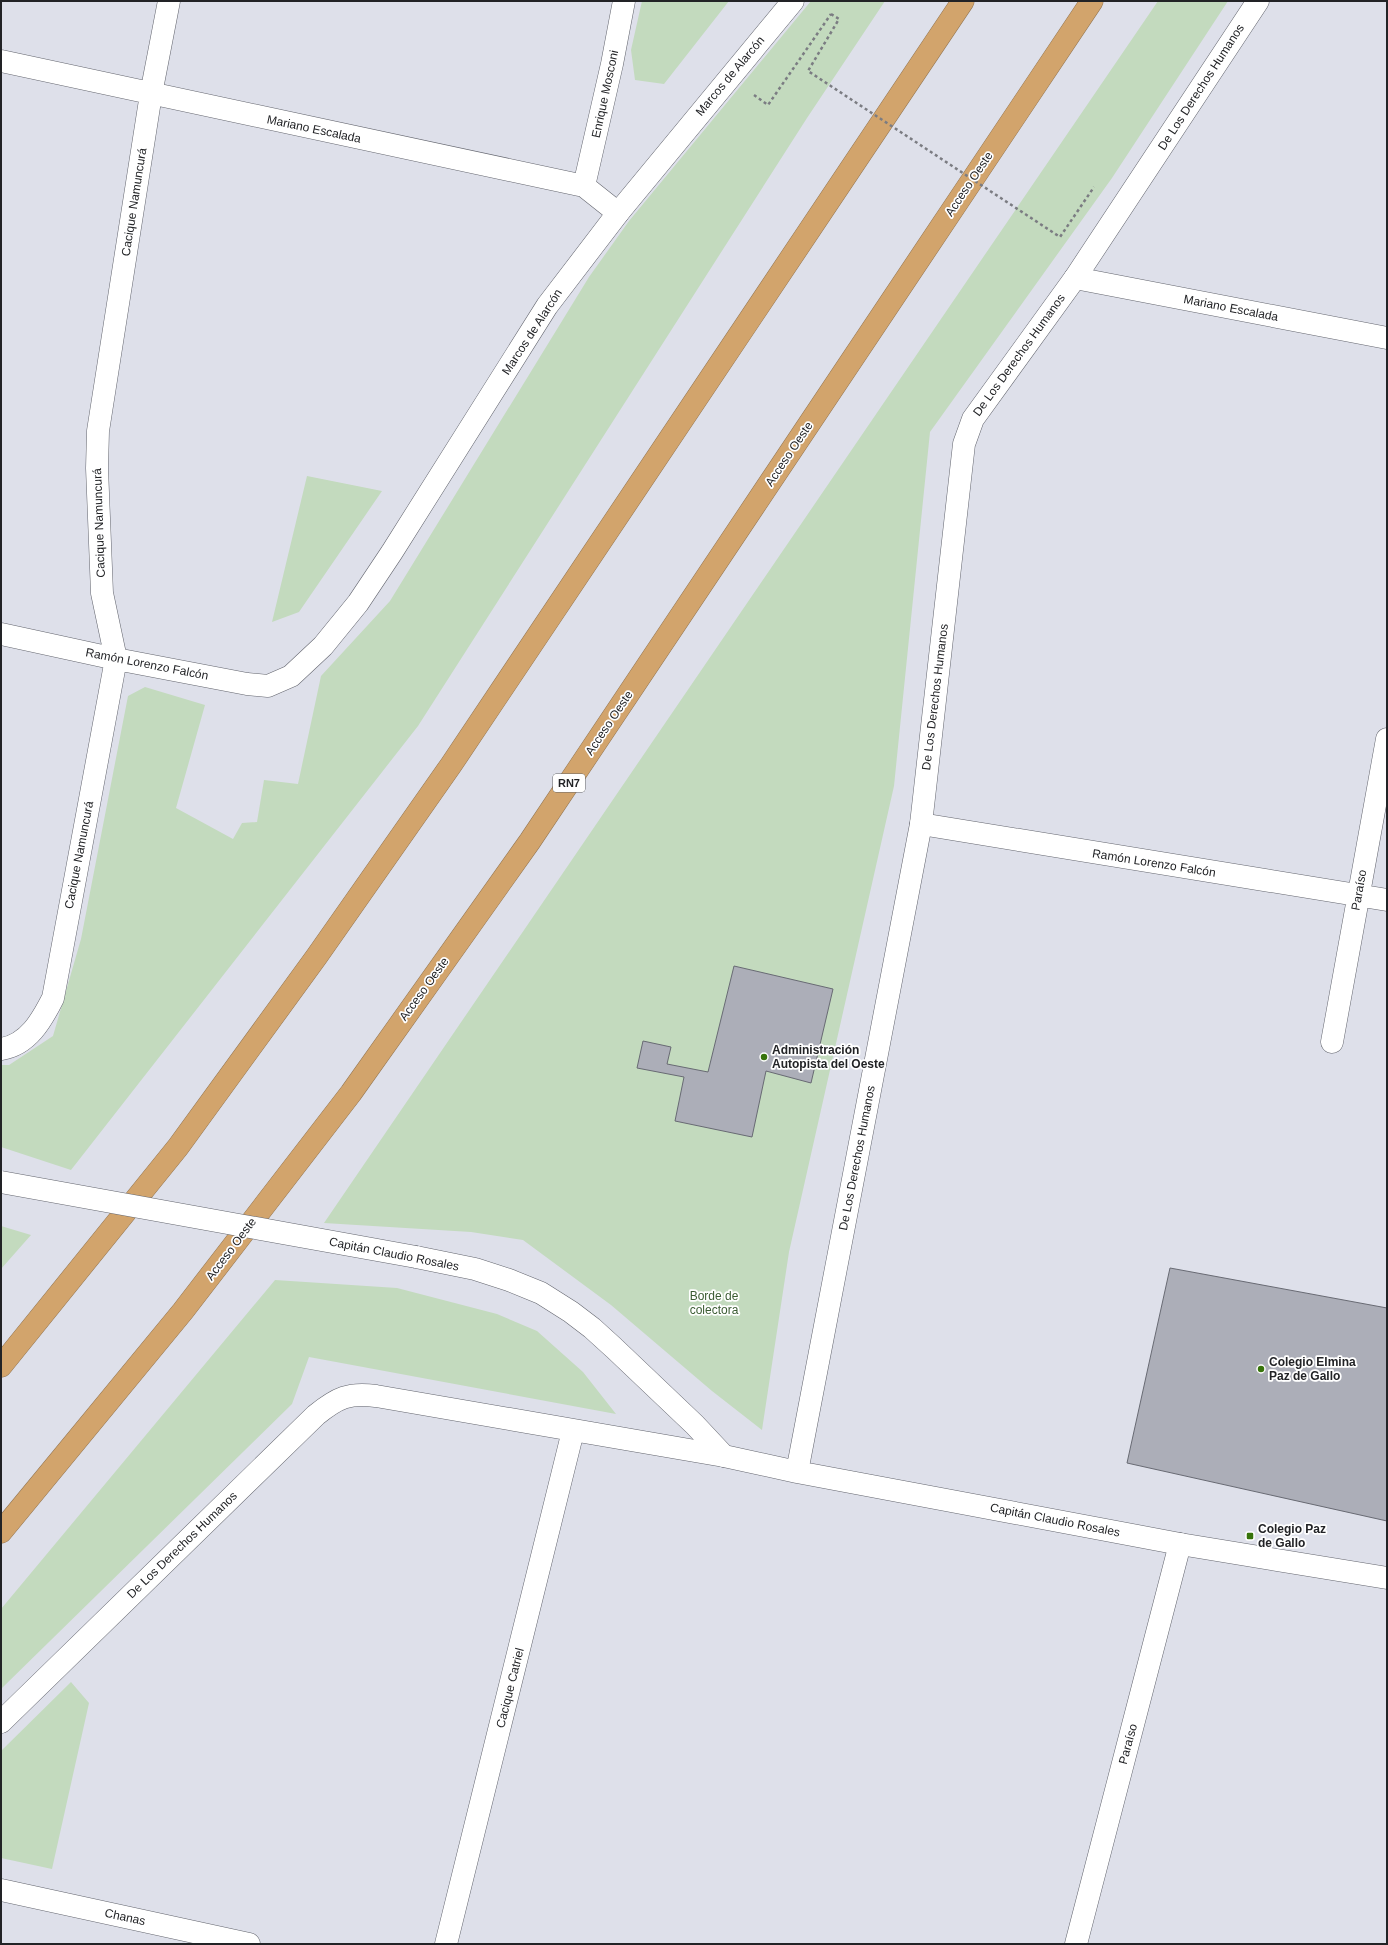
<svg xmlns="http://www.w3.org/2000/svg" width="1388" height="1945" viewBox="0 0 1388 1945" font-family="Arial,sans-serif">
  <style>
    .green { fill: #c3dabe }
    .building { fill: #acaeb8; stroke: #686a73 }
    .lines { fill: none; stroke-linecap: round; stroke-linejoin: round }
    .minor-casing { stroke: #63656e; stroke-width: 23 }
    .tertiary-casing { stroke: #63656e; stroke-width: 23 }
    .motorway-casing { stroke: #947754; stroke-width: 23 }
    .path { stroke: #7b7c82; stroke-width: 2.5; stroke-dasharray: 3 3; stroke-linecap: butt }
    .minor { stroke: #fff; stroke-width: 22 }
    .tertiary { stroke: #fff; stroke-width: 22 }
    .motorway { stroke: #d2a46c; stroke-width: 22 }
    .tertiary-bridge-casing { stroke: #63656e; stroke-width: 23; stroke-linecap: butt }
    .path-bridge { stroke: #7b7c82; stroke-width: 2.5; stroke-dasharray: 3 3; stroke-linecap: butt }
    .tertiary-bridge { stroke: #fff; stroke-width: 22 }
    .poi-dot { fill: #37740b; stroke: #fff; stroke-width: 1.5 }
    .labels { text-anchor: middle; stroke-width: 3.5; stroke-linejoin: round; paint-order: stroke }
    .shield { fill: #fff; stroke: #646567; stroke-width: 1 }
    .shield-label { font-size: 11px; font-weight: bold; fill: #222326 }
    .street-label { font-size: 12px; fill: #222326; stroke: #fff }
    .poi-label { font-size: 12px; font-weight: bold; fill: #222326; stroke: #fff; text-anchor: start }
    .park-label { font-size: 12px; fill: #3b5c33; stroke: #fff }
  </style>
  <rect width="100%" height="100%" fill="#dee0ea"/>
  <path class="green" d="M642,1H729L664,84L635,80L631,50Z
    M811,1H885L807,118L418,726L71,1170L1,1147V1065H9L53,1036L81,939L128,696L145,687L205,705L176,808L233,839L242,823L257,822L264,780L298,784L321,676L390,601L589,277L629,221Z
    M1158,1H1228L1112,178L930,432L894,786L789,1252L762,1430L712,1391L611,1305L523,1240L471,1232L324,1223Z
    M307,476L382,491L299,612L272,622Z
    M1,1226L31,1235L1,1269Z
    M275,1280L397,1288L497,1314L537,1331L583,1372L616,1414L309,1357L292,1404L1,1689V1609Z
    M71,1682L89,1703L52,1869L1,1858V1751Z"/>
  <path class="building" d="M734,966L833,989L811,1083L766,1071L752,1137L675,1121L684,1077L637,1068L643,1041L671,1047L667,1064L708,1072Z
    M1170,1268L1387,1308V1521L1127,1463Z"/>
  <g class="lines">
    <g class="minor-casing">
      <path id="minor" d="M1,61L584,186L618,213
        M584,186L612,64L624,1
        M1075,278L1387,338
        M1,634L116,659L102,593L97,468L98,431L151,94L169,1
        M921,824L1387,900
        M1332,1042L1387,739
        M1,1722L316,1415C337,1398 349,1392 376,1396L724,1456
        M1,1890L249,1944
        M446,1944L573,1431
        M1076,1944L1180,1544"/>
    </g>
    <g class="tertiary-casing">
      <path id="tertiary" d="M1,1049C28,1045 42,1020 53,998L116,659L247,684L268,686L291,676L323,646L358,603L392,552L547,306L618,213L793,1
        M416,1257L475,1269L509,1280L541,1293L571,1312L592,1328L614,1348L695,1425L724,1456L797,1472L1180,1544L1387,1578
        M797,1472L921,824L964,444L973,419L1075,278L1258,1"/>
    </g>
    <g class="motorway-casing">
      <path id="motorway" d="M1,1366L178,1147L317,956L451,765L963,1
        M1,1532L183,1311L351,1093L530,841L1092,1"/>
    </g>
    <path class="path" d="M754,95L768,105L831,14"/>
    <use href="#minor" class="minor"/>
    <use href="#tertiary" class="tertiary"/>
    <use href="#motorway" class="motorway"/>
    <g class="tertiary-bridge-casing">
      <path id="tertiary-bridge" d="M1,1182L416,1257"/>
    </g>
    <path class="path-bridge" d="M831,14L839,19L808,71L1060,237L1094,187"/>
    <use href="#tertiary-bridge" class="tertiary-bridge"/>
  </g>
  <g class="poi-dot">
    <circle cx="764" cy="1057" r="4"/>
    <circle cx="1261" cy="1369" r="4"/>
    <rect x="1246" y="1532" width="8" height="8" rx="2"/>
  </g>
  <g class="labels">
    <rect class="shield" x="553" y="774" width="32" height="18" rx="3"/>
    <g class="shield-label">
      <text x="569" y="787">RN7</text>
    </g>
    <g class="street-label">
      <text transform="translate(730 76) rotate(-50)" y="4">Marcos de Alarcón</text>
      <text transform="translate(1201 87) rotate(-57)" y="4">De Los Derechos Humanos</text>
      <text transform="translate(605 94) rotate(-78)" y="4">Enrique Mosconi</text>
      <text transform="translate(314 129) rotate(12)" y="4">Mariano Escalada</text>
      <text transform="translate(969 184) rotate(-56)" y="4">Acceso Oeste</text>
      <text transform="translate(134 202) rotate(-81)" y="4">Cacique Namuncurá</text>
      <text transform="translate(1231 308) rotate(11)" y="4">Mariano Escalada</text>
      <text transform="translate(532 332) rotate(-57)" y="4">Marcos de Alarcón</text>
      <text transform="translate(1019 355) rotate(-54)" y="4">De Los Derechos Humanos</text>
      <text transform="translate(789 454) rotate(-56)" y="4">Acceso Oeste</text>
      <text transform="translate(99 523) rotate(-92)" y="4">Cacique Namuncurá</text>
      <text transform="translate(147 664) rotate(11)" y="4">Ramón Lorenzo Falcón</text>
      <text transform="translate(935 697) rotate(-83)" y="4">De Los Derechos Humanos</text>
      <text transform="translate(609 723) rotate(-56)" y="4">Acceso Oeste</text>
      <text transform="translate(79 855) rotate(-79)" y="4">Cacique Namuncurá</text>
      <text transform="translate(1154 863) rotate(9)" y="4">Ramón Lorenzo Falcón</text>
      <text transform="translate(1359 890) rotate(-80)" y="4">Paraíso</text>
      <text transform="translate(424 989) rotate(-54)" y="4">Acceso Oeste</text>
      <text transform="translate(857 1158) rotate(-79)" y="4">De Los Derechos Humanos</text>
      <text transform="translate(231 1249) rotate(-53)" y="4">Acceso Oeste</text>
      <text transform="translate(394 1254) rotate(11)" y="4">Capitán Claudio Rosales</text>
      <text transform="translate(1055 1520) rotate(11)" y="4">Capitán Claudio Rosales</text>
      <text transform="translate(182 1545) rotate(-44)" y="4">De Los Derechos Humanos</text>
      <text transform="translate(510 1688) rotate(-76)" y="4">Cacique Catriel</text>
      <text transform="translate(1128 1744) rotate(-75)" y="4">Paraíso</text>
      <text transform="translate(125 1917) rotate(12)" y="4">Chanas</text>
    </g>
    <g class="poi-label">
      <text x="772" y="1054">Administración<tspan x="772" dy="14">Autopista del Oeste</tspan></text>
      <text x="1269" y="1366">Colegio Elmina<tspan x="1269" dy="14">Paz de Gallo</tspan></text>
      <text x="1258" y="1533">Colegio Paz<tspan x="1258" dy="14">de Gallo</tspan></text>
    </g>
    <g class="park-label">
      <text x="714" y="1300">Borde de<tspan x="714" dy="14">colectora</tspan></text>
    </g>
  </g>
  <rect width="1388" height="1945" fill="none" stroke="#222326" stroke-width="4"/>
</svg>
